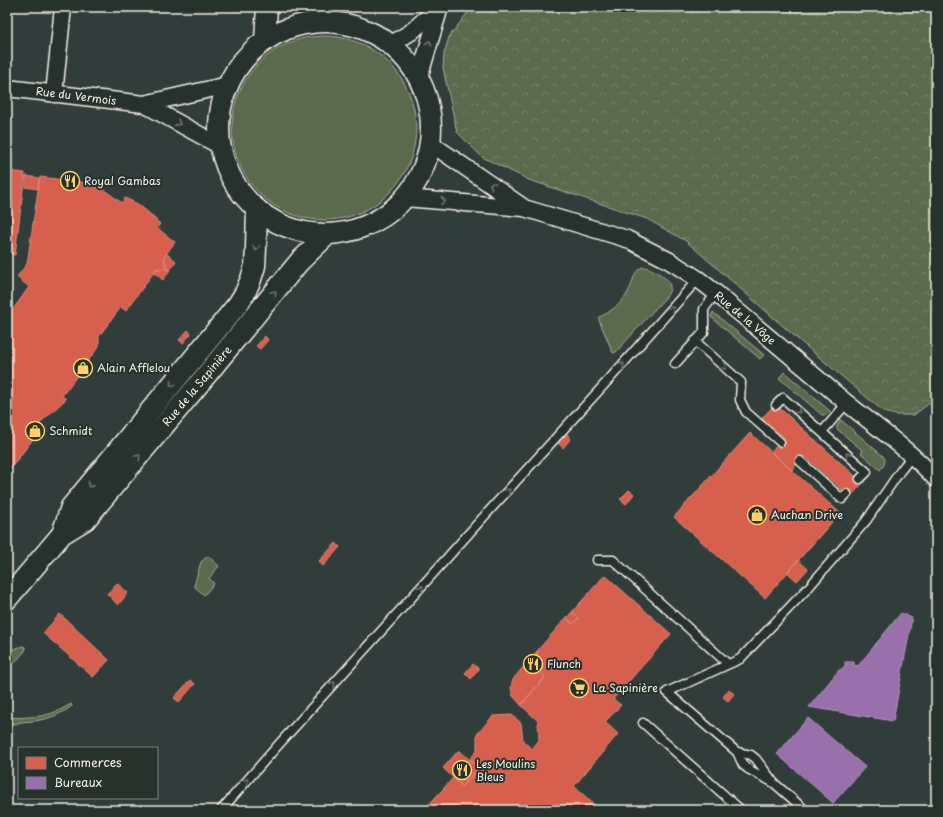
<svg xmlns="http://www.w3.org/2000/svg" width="943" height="817" viewBox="0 0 943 817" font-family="'Playpen Sans',sans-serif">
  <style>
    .grass { fill: #5a6b4e; stroke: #a7ae9b }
    .park { fill: url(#park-crowns); stroke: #a7ae9b }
    .shops { fill: #d6604d; stroke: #df8c7c }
    .offices { fill: #9970ab; stroke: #b497bd }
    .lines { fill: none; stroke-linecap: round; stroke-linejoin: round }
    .service-casing { stroke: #f4f1e8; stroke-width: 11 }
    .minor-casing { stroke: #f4f1e8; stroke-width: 19 }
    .tertiary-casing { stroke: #f4f1e8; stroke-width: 23 }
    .service { stroke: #26332d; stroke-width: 8 }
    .minor { stroke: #26332d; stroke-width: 16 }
    .tertiary { stroke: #26332d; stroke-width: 20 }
    .oneway { stroke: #6e766e }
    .labels { text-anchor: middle; stroke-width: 4; stroke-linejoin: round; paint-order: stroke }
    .street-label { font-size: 11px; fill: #f4f1e8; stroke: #26332d }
    .poi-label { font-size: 11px; fill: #f4f1e8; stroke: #26332d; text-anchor: start }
  </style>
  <defs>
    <pattern id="park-crowns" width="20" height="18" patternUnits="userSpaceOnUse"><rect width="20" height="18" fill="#5a6b4e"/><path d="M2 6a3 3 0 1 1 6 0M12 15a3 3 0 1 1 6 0" fill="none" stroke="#728168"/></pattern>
  </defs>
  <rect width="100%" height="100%" fill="#313d3b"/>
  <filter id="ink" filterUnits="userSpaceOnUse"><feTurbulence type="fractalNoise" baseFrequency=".025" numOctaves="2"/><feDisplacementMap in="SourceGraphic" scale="8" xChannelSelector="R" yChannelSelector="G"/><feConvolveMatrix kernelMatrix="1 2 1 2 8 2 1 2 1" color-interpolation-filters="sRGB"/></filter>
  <g filter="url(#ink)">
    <path class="grass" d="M232 128a92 92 0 1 1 184 0a92 92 0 1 1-184 0Z
      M643,267C648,267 653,270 658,273C669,280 675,286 665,298L616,352L613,353L599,320V317C603,315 607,314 610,311C618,306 625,299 629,290C634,282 633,270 643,267Z
      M713,312L764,355L760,359L711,317Z
      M784,372L830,411C828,414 826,415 822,415L779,378Z
      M841,420L884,457C886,462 884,466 880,470L861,453L863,451L837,429V426Z
      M208,556L219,566L209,578L214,584L204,595L194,586L201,562Z
      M23,646L26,648L25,651L8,670L7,672V651Z
      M71,704L72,706C63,713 51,718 40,720C25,723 18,719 7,730V718C15,717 21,718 29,717C44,717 58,712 71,704Z"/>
    <path class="park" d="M472,7H936V398L914,415H896L884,412L800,341L686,241L647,219L529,180L482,157L457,132L443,68L444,54L449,37Z"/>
    <path class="shops" d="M7,171L25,173L15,255L7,254Z
      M26,176L39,178L38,189L25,187Z
      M40,177L96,184L122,203L125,198L138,204L150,214L160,224L157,228L175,242L164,257L166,266L169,269L168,270L165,268L156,269L126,311L121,307L99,336V346L62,396L66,399L42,421L30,437L33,439L10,469L7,467V318L29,287L17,277L27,264Z
      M167,254L176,261L163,280L154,272L156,269L165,268L168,270L169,269L166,266L164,257Z
      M188,330L191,334L183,343L179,340Z
      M265,336L268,340L260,349L256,346Z
      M775,404L863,483L850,497L804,456L792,470L771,452L784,438L762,418Z
      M566,433L571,438L563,448L558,443Z
      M750,433L840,513L765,598L674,517Z
      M629,490L634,494L626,504L620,499Z
      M336,543L340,547L323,566L319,561Z
      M798,560L808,569L797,581L787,572Z
      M605,575L671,634L613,699L621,705L605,722L618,734L574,786L600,810H424L453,778L462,786L479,768L470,759L477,751V734L493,716L512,715L521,723L523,741L532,749L539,740L538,721L521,705L545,677L539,671L537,651L566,618L573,624L579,618L572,612Z
      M117,583L128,593L118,605L107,594Z
      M572,612L579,618L573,624L566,618Z
      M60,614L109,660L93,677L43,633Z
      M537,651L539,671L545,677L521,705L513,696L511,688L512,682L514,678Z
      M473,664L479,669L471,679L465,673Z
      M190,680L195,684L179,702L174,698Z
      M729,689L734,694L728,701L723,697Z
      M459,750L479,768L462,786L443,768Z"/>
    <path class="offices" d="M901,613L912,618L893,721L809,707L839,670H840L845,666V662H854V665L858,666Z
      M808,718L865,767L833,803L777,754Z"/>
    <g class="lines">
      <g class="service-casing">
        <path id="service" d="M695,341L741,382L740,400L746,412L780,442
          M675,364L704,332V309L716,293
          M776,405L783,398L867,472L860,479
          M822,432L847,403
          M800,461L842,499L847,494
          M597,560H613L728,664
          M643,723L741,810
          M737,752L743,765L748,769L774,783L805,810
          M774,783L756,759L751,755L737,752L667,692L740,659L808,588L866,521L901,470L912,456
          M221,810L280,743L413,596L479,522L613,375L698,279"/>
      </g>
      <g class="minor-casing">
        <path id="minor" d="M390,45L411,32L439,7
          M419,78L440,7
          M7,88L144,104L228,85
          M54,94L63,7
          M144,104L220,146
          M430,143L523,207
          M405,198L524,208L627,239L668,260L698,279L716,293C760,330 804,367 848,404C878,428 910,451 936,479"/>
      </g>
      <g class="tertiary-casing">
        <path id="tertiary" d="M317,7L327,22
          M219 128a106 106 0 1 1 212 0a106 106 0 1 1-212 0Z
          M265,41L267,7
          M62,534L71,507L197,354L238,304L245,293L251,279L255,266L256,248L257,209
          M7,599L62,534L85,520L198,385L299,262L328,234"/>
      </g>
      <use href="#service" class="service"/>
      <use href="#minor" class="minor"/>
      <use href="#tertiary" class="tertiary"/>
    </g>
    <defs><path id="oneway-chevron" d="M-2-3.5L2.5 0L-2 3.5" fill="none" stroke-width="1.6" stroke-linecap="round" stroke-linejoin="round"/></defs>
    <g class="oneway">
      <use href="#oneway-chevron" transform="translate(429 43) rotate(-73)"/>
      <use href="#oneway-chevron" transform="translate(178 123) rotate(29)"/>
      <use href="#oneway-chevron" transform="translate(492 185) rotate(-145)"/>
      <use href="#oneway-chevron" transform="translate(443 201) rotate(5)"/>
      <use href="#oneway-chevron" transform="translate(256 248) rotate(93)"/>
      <use href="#oneway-chevron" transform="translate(274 293) rotate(-50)"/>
      <use href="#oneway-chevron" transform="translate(672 309) rotate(-48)"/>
      <use href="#oneway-chevron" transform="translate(622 365) rotate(-48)"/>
      <use href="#oneway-chevron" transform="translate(724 367) rotate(41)"/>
      <use href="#oneway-chevron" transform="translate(172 384) rotate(129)"/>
      <use href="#oneway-chevron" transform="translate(798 411) rotate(42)"/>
      <use href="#oneway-chevron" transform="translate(848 455) rotate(-138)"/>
      <use href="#oneway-chevron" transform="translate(138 457) rotate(-50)"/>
      <use href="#oneway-chevron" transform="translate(90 485) rotate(129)"/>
      <use href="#oneway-chevron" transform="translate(508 491) rotate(-47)"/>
      <use href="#oneway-chevron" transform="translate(421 588) rotate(-48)"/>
      <use href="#oneway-chevron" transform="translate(333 684) rotate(-48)"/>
      <use href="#oneway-chevron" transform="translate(246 781) rotate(-49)"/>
    </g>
  </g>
  <defs>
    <g id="restaurant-ring" transform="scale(1)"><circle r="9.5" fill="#26332d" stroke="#ffd166" stroke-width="1.5"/><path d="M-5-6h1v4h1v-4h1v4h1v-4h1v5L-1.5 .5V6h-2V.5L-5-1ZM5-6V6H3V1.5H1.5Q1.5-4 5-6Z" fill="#ffd166"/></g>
    <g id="shop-ring" transform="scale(1)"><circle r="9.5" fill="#26332d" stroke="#ffd166" stroke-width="1.5"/><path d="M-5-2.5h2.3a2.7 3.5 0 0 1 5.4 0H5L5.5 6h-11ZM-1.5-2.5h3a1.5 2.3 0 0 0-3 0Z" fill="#ffd166"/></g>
    <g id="supermarket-ring" transform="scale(1)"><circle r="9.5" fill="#26332d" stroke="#ffd166" stroke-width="1.5"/><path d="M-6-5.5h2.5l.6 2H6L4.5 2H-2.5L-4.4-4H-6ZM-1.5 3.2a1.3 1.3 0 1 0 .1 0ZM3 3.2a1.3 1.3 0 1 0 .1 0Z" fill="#ffd166"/></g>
  </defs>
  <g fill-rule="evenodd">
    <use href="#restaurant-ring" x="70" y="181"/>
    <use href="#shop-ring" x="83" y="368"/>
    <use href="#shop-ring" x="35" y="431"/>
    <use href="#shop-ring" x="757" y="515"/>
    <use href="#restaurant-ring" x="533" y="664"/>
    <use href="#supermarket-ring" x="579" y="688"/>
    <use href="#restaurant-ring" x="462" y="770"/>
  </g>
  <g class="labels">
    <g class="street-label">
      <text transform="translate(76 96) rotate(7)" y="4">Rue du Vermois</text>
      <text transform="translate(745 318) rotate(40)" y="4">Rue de la Vôge</text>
      <text transform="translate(197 386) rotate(-50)" y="4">Rue de la Sapinière</text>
    </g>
    <g class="poi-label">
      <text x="84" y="185">Royal Gambas</text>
      <text x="97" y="372">Alain Afflelou</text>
      <text x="49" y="435">Schmidt</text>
      <text x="771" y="519">Auchan Drive</text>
      <text x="547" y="668">Flunch</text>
      <text x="593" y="692">La Sapinière</text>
      <text x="476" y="768">Les Moulins<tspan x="476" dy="13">Bleus</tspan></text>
    </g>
  </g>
  <rect width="943" height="817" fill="none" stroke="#26332d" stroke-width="24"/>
  <rect x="12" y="12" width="919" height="793" fill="none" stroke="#f4f1e8" stroke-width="1.5" filter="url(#ink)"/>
  <rect x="18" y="747" width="140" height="52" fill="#26332d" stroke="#787f78"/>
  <rect x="26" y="757" width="20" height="12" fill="#d6604d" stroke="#787f78"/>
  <text x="54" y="767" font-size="12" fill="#f4f1e8">Commerces</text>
  <rect x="26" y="777" width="20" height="12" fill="#9970ab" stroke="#787f78"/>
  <text x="54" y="787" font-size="12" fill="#f4f1e8">Bureaux</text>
</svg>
